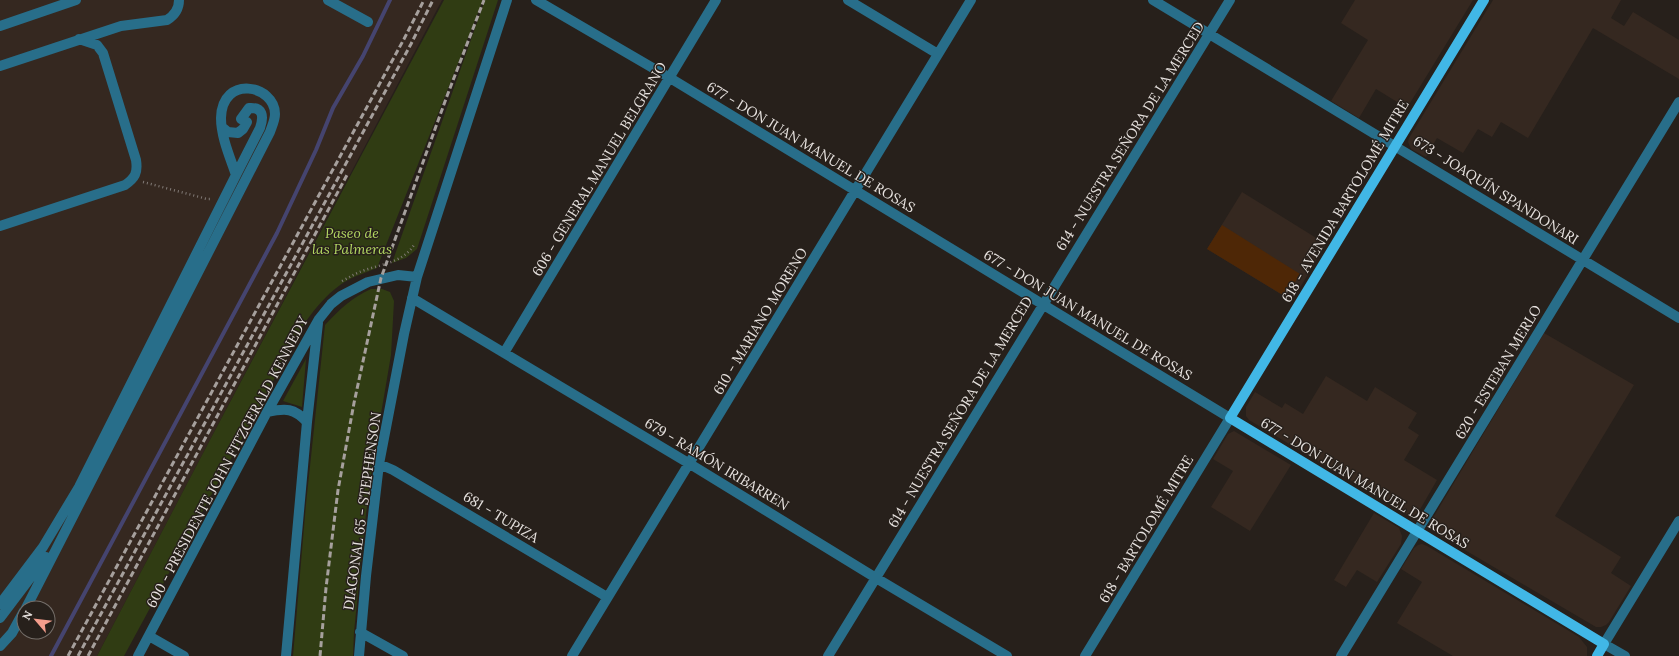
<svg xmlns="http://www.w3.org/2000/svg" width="1679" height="656" viewBox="0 0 1679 656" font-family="Lora,serif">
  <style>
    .built { fill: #352820; fill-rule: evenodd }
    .green { fill: #303c13 }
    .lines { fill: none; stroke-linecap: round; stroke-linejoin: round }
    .stream { stroke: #45446f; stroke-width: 4 }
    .building { fill: #4e2706 }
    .path { stroke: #827b77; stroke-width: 2.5; stroke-dasharray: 1 3; stroke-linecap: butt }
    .minor { stroke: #286e8a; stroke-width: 10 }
    .major { stroke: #41b7e6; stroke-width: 10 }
    .rail { stroke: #a6a09d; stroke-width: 3; stroke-dasharray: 6 3; stroke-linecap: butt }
    .labels { text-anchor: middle; stroke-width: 3; stroke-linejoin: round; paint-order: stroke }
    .street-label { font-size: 14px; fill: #e7e2df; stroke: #27201b }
    .park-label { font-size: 14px; font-style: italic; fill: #b2d761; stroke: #27201b }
  </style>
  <rect width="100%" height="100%" fill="#27201b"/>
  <path class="built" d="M0,0H442L212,436L97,656H0ZM24,608H48V632H24Z
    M1355,0H1473L1407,108L1376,89L1359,118L1331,101L1368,40L1341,23Z
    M1493,0H1621L1611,18L1624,26L1633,12L1679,40V79L1593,28L1528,138L1501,122L1492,137L1478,129L1463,153L1437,138L1426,157L1411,149L1408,142L1409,138Z
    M1242,192L1326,244L1292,301L1207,249Z
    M1544,333L1634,385L1555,516L1621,557L1611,573L1631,586L1609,622L1606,625L1601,627H1596L1436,533L1431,527V521Z
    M1326,376L1367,401L1375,387L1417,413L1408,428L1419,435L1404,460L1437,480L1418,513L1414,515H1408L1249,420L1246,416V407L1255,392L1282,408L1285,403L1303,414Z
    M1234,431L1291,465L1250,531L1211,507L1233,471L1213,459L1228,434Z
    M1374,513L1399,528L1402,536L1401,544L1377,582L1357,570L1346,587L1334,580Z
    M1422,544L1427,546L1579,637L1587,647V656H1453L1397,623L1422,582L1401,569L1414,548L1418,545Z"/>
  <path class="green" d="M444,0H483L377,268C368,272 357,275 348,280C330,290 316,307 304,324L124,656H97L212,436Z
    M485,0H498L417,249L406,258L392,263Z
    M371,289H382L390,292L394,301L391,355L373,461L366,514L354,632L353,656H293L306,504L325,325C340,309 351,298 371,289Z
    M306,359L302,407L283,401Z"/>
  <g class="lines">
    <path class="stream" d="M51,656L277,233L316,150L333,108L363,56L390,0"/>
  </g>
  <path class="building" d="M1222,225L1300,274L1286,297L1207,249Z"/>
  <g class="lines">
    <path class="path" d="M143,182L207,199H212
      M342,281C350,277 356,273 365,270C383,264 403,262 414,245"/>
    <path class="minor" d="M328,0L368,22
      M536,0L670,78L1230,418L1085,656
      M848,0L938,54
      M1153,0L1679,318
      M0,26L76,0
      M0,66L121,26L167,20C175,15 179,9 179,0
      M222,127L228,132L238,133L243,129L247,122L241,119L249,108C263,107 264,116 260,128L236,175
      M0,226L125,185C135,178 138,173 136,160L103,53L97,45L79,39
      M412,298L690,464L876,578L1007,656
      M504,353L716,0
      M267,412C286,408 294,408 307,422
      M379,464L393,470L607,597
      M0,604L43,547L79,487L236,175C230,157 221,137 221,118C222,74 275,85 275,114C275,120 272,126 270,132L26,608
      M0,618L46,557
      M360,632L403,656
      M149,636L184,656
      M0,646L12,633L24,611
      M138,656L267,412L319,319L331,304L341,296L368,282L398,275L417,277
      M286,656L307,422L318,323
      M359,656L366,576L379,464L404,334L417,277L507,0
      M572,656L971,0
      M828,656L1230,0
      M1341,656L1679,102
      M1625,656L1604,644L1679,521"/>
    <path class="major" d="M1484,0L1230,418L1604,644L1597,656"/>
    <path class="rail" d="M68,656L404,39L424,0
      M78,656L411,44L433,0
      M88,656L347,175
      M320,656L326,588L338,490L354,403L381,278L447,96L484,0"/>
  </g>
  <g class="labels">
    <g class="street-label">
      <text transform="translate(1130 136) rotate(-58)" y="5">614 - NUESTRA SEÑORA DE LA MERCED</text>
      <text transform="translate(811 147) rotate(31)" y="5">677 - DON JUAN MANUEL DE ROSAS</text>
      <text transform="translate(599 169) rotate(-59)" y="5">606 - GENERAL MANUEL BELGRANO</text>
      <text transform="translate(1496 190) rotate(32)" y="5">673 - JOAQUÍN SPANDONARI</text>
      <text transform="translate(1345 201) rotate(-59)" y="5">618 - AVENIDA BARTOLOMÉ MITRE</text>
      <text transform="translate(1088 315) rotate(31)" y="5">677 - DON JUAN MANUEL DE ROSAS</text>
      <text transform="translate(760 321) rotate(-59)" y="5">610 - MARIANO MORENO</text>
      <text transform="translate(1498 372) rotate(-59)" y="5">620 - ESTEBAN MERLO</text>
      <text transform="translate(960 412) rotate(-59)" y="5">614 - NUESTRA SEÑORA DE LA MERCED</text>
      <text transform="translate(227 462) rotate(-62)" y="5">600 - PRESIDENTE JOHN FITZGERALD KENNEDY</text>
      <text transform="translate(717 464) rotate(31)" y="5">679 - RAMÓN IRIBARREN</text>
      <text transform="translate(1365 483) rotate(31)" y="5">677 - DON JUAN MANUEL DE ROSAS</text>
      <text transform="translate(362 511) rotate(-82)" y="5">DIAGONAL 65 - STEPHENSON</text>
      <text transform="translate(501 517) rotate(31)" y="5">681 - TUPIZA</text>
      <text transform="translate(1146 529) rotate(-59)" y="5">618 - BARTOLOMÉ MITRE</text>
    </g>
    <g class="park-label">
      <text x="352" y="238">Paseo de<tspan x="352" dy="16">las Palmeras</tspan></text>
    </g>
  </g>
  <g transform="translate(36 620) rotate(298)"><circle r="19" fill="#27201b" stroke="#746e69"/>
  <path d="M0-3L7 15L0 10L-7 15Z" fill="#f49d8c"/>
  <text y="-6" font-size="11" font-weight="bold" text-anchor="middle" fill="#e7e2df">N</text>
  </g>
</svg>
